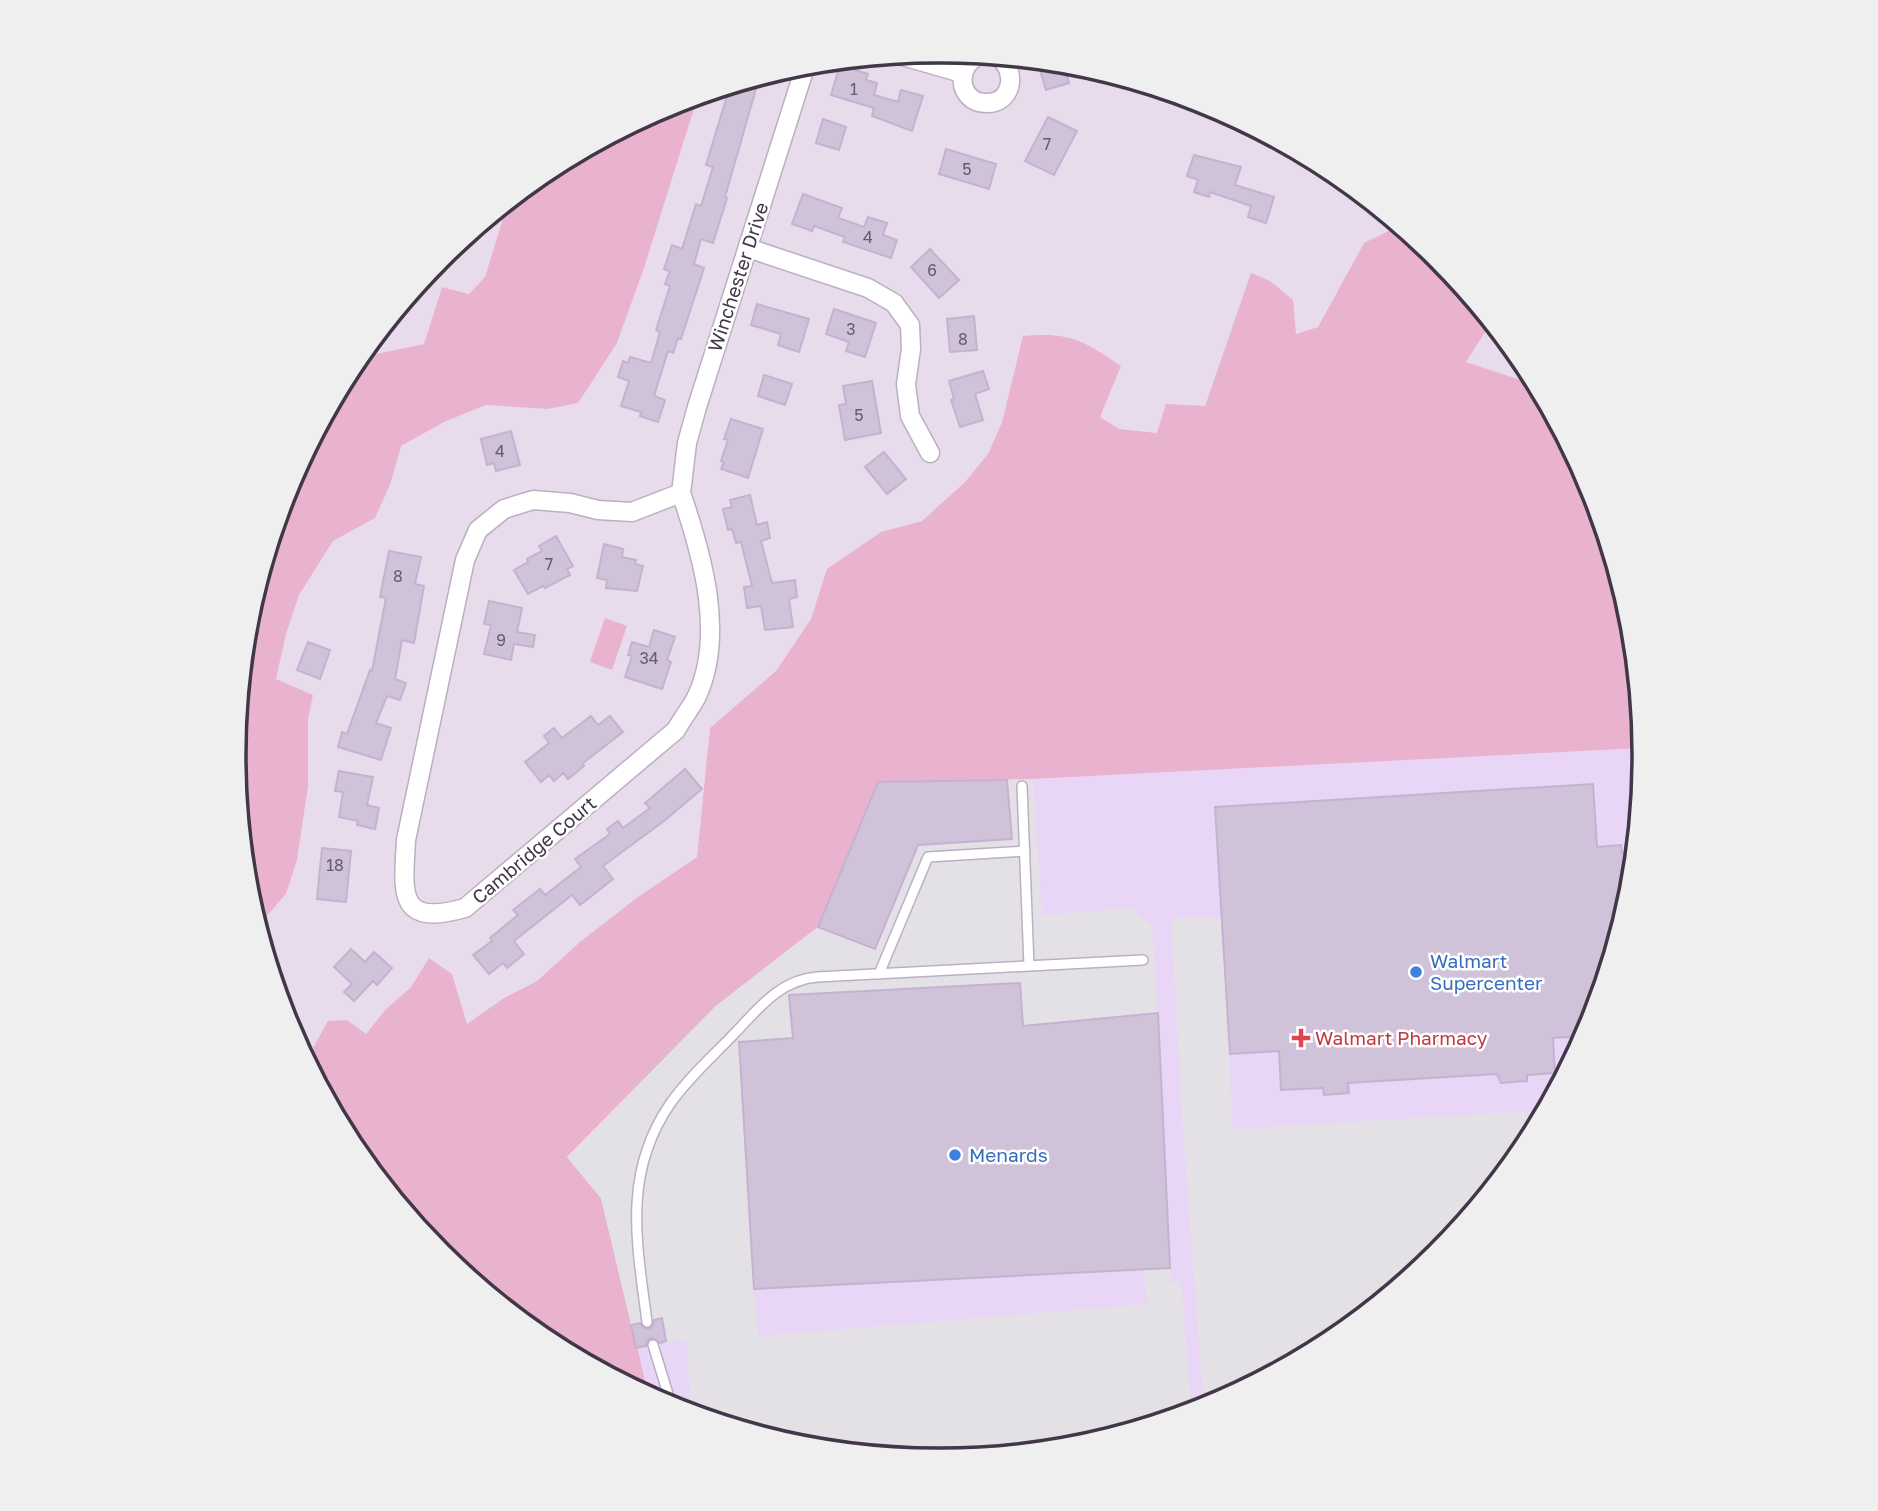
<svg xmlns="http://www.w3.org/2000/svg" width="1878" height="1511" viewBox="0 0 1878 1511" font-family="'Golos Text',sans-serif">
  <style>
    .residential { fill: #e7dbec }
    .commercial { fill: #e9d5f6 }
    .green { fill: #e9b2cf }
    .parking { fill: #e4e1e6 }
    .building { fill: #d0c2d9; stroke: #c5b2d1; stroke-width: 2 }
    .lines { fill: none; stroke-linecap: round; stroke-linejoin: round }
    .lane-casing { stroke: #bcafc3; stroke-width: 12 }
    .street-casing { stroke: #bcafc3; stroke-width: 21 }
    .lane { stroke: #fff; stroke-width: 9 }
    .street { stroke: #fff; stroke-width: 18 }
    .shop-dot { fill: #3f7fe0; stroke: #fff; stroke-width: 2.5 }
    .health-dot { fill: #e0444e; stroke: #fff; stroke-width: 2.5 }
    .labels { text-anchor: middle; stroke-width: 5; stroke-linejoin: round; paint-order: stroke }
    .number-label { font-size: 16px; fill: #665a6c }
    .street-label { font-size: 19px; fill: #423748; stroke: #fff }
    .shop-label { font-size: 19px; fill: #366cbe; stroke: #fff; text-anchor: start }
    .health-label { font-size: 19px; fill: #be3a42; stroke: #fff; text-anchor: start }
    .rim { fill: none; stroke: #423748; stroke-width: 3.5 }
  </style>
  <rect width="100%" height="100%" fill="#f1e9f5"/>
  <path class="residential" d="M939,51L1077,64L1209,105L1331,170L1399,226L1364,243L1318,327L1295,335L1293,300L1251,274L1205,406L1157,433L1119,429L1100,417L1121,366L1023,336L1002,422L988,454L965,482L922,521L881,532L828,569L811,619L776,671L710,728L697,857L638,897L581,941L537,981L504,998L467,1025L452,974L429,958L411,987L386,1009L366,1035L347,1020L309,1055H304L288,1025L258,926L286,894L297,860L308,786V719L313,695L276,679L286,634L299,595L333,541L375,518L390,485L400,446L444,422L486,405L547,409L617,343L644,268L698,96L802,64Z
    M508,202L485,277L469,294L442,287L424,344L371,355L351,368L441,257Z
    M1491,323L1525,364L1536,385L1466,362Z"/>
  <path class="commercial" d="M1643,748L1630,893L1590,1026L1525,1147L1437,1254L1330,1342L1208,1407L1076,1447L939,1460L801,1447L669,1406L649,1396L610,1233L818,927L878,782L1033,779Z"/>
  <path class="green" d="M698,96L644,268L617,343L578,403L547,409L486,405L444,422L401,446L390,485L375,518L333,541L299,595L286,634L276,679L313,695L308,719V786L297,860L286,894L258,926L248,893L234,755L248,618L288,485L351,368L371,355L424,344L442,287L469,294L485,277L508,202L548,169L670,104Z
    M1399,226L1438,257L1491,323L1466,362L1536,385L1590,486L1630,618L1643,748L1033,779L878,782L818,927L716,1006L567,1157L601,1198L649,1396L547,1341L440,1254L353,1147L304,1055H309L328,1021L347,1020L366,1034L386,1009L411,987L429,958L452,974L467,1024L504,998L537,981L581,941L638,897L697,857L710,728L776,671L811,619L827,569L881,532L922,521L965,482L988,454L1002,422L1023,336C1070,332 1082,340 1121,366L1100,417L1119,429L1157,433L1166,404L1205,406L1251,273L1270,281L1293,300L1296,334L1318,327L1364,243Z
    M605,618L627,626L612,670L590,662Z"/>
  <path class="parking" d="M1033,779L1042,915L1131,908L1152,926L1158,1013L1023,1026L793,1038L754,1289L758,1336L1147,1304L1144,1270L1170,1268L1171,1283L1181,1282L1192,1412L1076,1447L939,1460L801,1447L728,1425L727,1411L691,1413L687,1341H666L662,1318L631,1325L601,1198L567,1157L716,1006L818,927L875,949L918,845L1012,839L1007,780Z
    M1171,918H1221L1230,1054L1231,1129L1545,1110L1525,1147L1437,1254L1330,1342L1204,1408L1183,1132Z"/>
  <path class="building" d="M1037,60L1063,63L1069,83L1046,90Z
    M840,65L868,74L866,80L877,83L874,95L898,102L901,90L923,96L912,131L872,116L874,108L831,95Z
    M750,80L758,82L725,197L727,198L713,243L701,239L694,264L704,268L681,339L678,338L673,353L668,351L654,396L665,400L658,422L640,416L641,412L621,406L629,381L618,377L623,361L628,363L630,357L651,363L660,332L656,330L670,286L665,284L670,271L664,269L672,245L682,249L696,204L701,206L713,167L706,165L730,86Z
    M1048,117L1077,131L1054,175L1025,161Z
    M823,119L846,127L839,150L816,143Z
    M946,149L996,164L989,189L939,174Z
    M1194,155L1241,167L1235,185L1274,197L1266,223L1248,217L1251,206L1210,192L1209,197L1194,192L1198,180L1187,176Z
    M803,194L842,208L838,218L864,227L868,217L887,223L883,235L897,240L891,258L843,242L845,237L814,226L812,231L792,224Z
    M930,249L959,280L939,298L911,267Z
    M757,304L809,319L799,352L778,345L781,334L751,325Z
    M834,309L876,323L865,357L846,351L849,342L826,334Z
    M974,316L977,350L950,352L947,319Z
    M983,371L989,389L975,394L983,420L960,427L951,400L954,399L949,381Z
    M764,375L792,384L785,405L758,396Z
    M872,381L881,433L845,440L839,405L846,404L843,386Z
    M731,419L763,429L748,478L721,469L724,462L721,461L728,440L724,439Z
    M511,431L520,465L496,471L494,463L487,465L481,439Z
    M884,452L906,479L887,494L865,467Z
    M750,495L757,525L767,522L770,538L761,541L772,583L795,580L797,597L789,599L793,627L765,630L761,606L747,608L744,587L752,586L741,542L736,543L732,529L728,530L723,509L732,507L730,500Z
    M556,536L573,566L567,569L570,575L545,588L543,586L528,594L514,570L528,562L527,559L542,551L539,546Z
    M604,544L623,549L622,557L636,560L635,564L643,566L637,591L606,588L607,580L597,578Z
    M389,551L421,557L415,584L424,586L414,643L402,640L395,679L406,683L400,700L387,696L376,723L391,728L381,760L338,747L342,732L347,734L370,670L372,671L386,598L380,597Z
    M489,601L522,608L517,632L535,635L533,647L514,644L511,660L484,654L491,625L484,624Z
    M654,630L675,637L667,660L671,662L662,689L625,677L632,656L628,655L632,642L649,647Z
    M308,642L330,650L320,679L297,670Z
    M591,716L598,725L610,716L623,732L583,763L584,766L568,779L563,773L554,781L549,775L541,782L525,762L549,743L544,736L554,728L562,738Z
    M685,769L702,789L664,821L603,866L613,879L580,905L572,895L514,941L524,954L507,968L503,963L489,974L473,955L492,941L490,938L518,915L513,910L540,889L545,895L581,867L575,859L610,834L607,829L618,821L623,828L650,808L645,803Z
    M339,771L373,777L367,805L379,808L375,829L357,825L358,821L339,817L343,792L335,791Z
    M1007,780L1012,839L918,845L875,949L818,927L878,782Z
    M1593,784L1597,847L1621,845L1622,853L1634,852L1630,892L1622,893L1623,916L1590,1026L1584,1036L1553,1038L1555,1073L1527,1075V1081L1501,1083L1497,1074L1348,1083L1349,1093L1324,1095L1323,1088L1281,1090L1279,1051L1230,1054L1215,807Z
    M322,848L351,851L346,902L317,899Z
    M351,949L365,962L374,952L392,968L377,985L373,981L354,1001L344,992L352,984L334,967Z
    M1020,983L1023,1026L1158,1013L1170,1268L754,1289L739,1042L793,1038L789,995Z
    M662,1318L666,1341L660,1343L652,1338L647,1341L646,1346L636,1348L631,1325L640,1323L644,1328L649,1329L653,1325L654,1320Z"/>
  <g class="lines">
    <g class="lane-casing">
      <path id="lane" d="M1022,786L1029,966
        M879,974L928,857L1025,851
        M647,1322C637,1244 622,1174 670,1104C688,1078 713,1056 735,1033C759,1008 780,980 817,977L1143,960
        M653,1345L672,1407"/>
    </g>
    <g class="street-casing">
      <path id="street" d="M899,55L962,73
        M982,55C954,62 957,103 986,103C1014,104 1018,67 996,56
        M748,248L868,288L894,303L910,325L911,349L906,384L910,416L930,453
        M681,493C702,554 726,636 696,698C690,709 682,719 676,730L465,908C397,927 403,894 406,840L465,560L478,530L504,509L533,500L570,503L598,510L632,512Z
        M681,493L687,443L697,407L806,64"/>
    </g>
    <use href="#lane" class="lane"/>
    <use href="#street" class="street"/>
  </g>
  <g class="shop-dot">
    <circle cx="1416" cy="972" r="7"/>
    <circle cx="955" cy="1155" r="7"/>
  </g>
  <path class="health-dot" d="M1297.5 1027.5h7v7h7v7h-7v7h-7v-7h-7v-7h7z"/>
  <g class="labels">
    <g class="number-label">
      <text x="854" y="95">1</text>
      <text x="1047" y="150">7</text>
      <text x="967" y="175">5</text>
      <text x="868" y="243">4</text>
      <text x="932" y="276">6</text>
      <text x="851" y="335">3</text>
      <text x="963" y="345">8</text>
      <text x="859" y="421">5</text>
      <text x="500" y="457">4</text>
      <text x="549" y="570">7</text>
      <text x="398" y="582">8</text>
      <text x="501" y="646">9</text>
      <text x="649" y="664">34</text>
      <text x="335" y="871">18</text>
    </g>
    <g class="street-label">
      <text transform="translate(738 277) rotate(-72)" y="7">Winchester Drive</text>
      <text transform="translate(534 850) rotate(-40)" y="7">Cambridge Court</text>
    </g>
    <g class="shop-label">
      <text x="1430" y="968">Walmart<tspan x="1430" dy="22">Supercenter</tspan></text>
      <text x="969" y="1162">Menards</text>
    </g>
    <g class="health-label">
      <text x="1315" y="1045">Walmart Pharmacy</text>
    </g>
  </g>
  <path d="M0 0H1878V1511H0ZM938 63H940A692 692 0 0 1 1632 755V756A692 692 0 0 1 940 1448H938A692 692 0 0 1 246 756V755A692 692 0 0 1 938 63Z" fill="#f0eff0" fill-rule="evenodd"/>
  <path class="rim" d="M938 63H940A692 692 0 0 1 1632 755V756A692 692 0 0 1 940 1448H938A692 692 0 0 1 246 756V755A692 692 0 0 1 938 63Z"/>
</svg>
